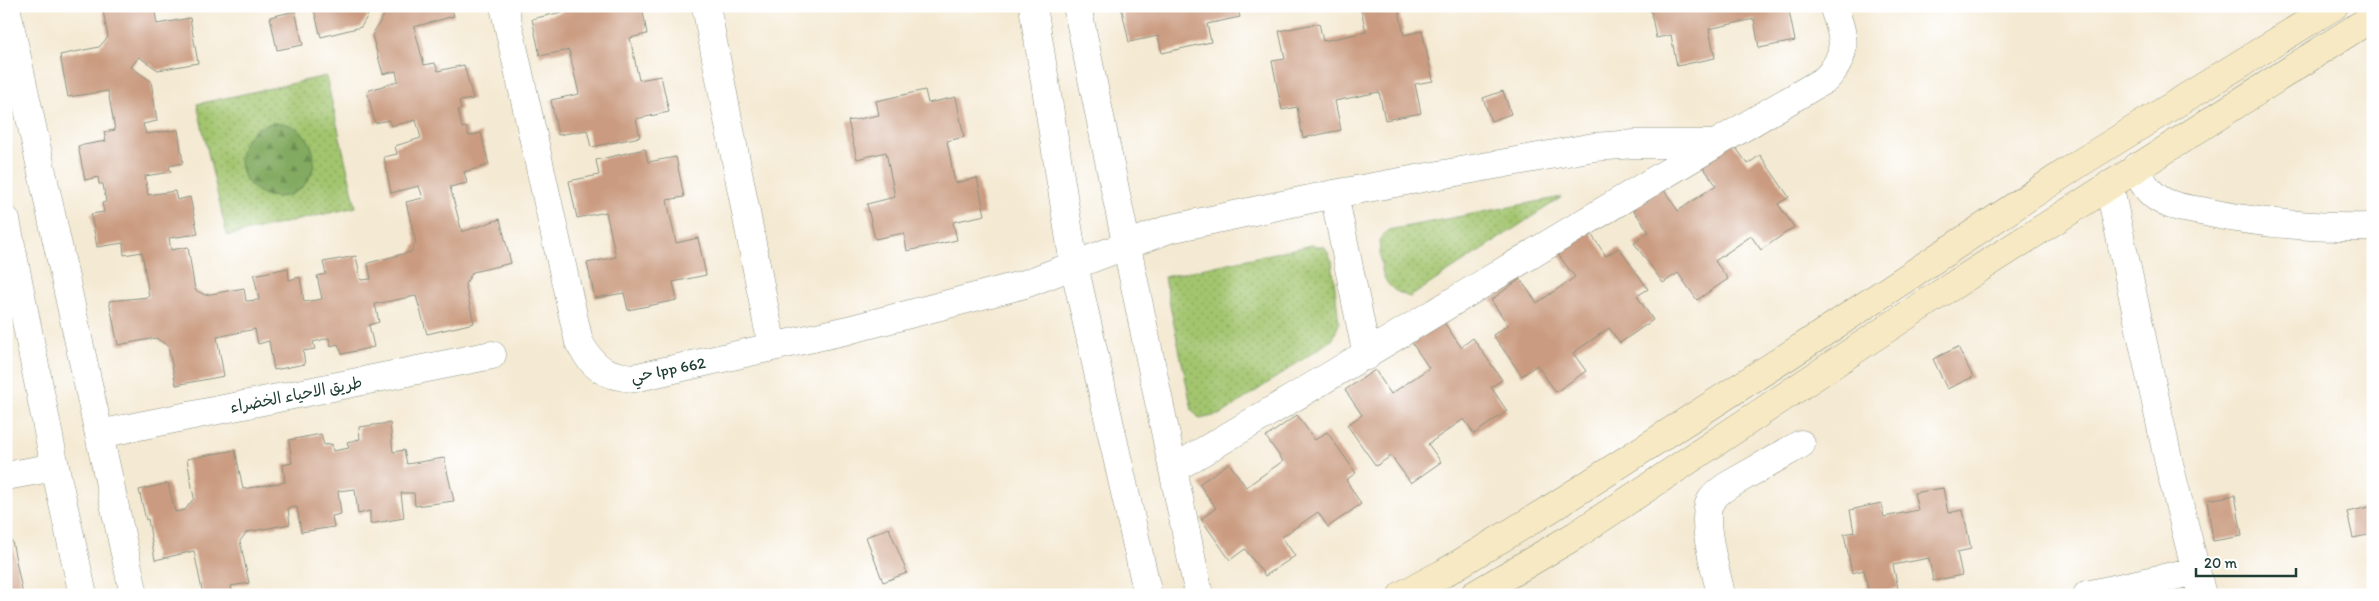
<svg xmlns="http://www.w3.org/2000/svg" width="2379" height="601" viewBox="0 0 2379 601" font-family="Itim,'Playpen Sans Arabic',sans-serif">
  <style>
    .grass { fill: url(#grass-dots); stroke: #618151 }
    .forest { fill: url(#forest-firs); stroke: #50744a }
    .building { fill: #ca9b80 }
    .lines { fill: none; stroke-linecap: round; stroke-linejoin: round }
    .minor-casing { stroke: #8a9383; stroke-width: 29 }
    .tertiary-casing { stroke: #8a9383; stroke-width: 29 }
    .secondary-casing { stroke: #8a9383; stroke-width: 29 }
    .minor { stroke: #fff; stroke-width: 28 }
    .tertiary { stroke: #fff; stroke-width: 28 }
    .secondary { stroke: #f7e9c3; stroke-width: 28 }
    .labels { text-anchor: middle; stroke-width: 5; stroke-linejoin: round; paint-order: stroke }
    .street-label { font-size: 16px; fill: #1f3d34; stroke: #fff }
  </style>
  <defs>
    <pattern id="grass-dots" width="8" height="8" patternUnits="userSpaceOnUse" patternTransform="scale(1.25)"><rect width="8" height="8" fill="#a3c56e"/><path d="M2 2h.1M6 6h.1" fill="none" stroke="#84a15b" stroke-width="1.8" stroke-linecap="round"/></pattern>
    <pattern id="forest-firs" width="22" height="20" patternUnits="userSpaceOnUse" patternTransform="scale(1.25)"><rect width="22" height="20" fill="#82aa61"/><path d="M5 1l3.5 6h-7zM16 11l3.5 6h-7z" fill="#6a8c51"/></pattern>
  </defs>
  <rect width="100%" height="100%" fill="#fff"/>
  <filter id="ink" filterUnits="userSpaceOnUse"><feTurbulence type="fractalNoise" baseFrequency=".02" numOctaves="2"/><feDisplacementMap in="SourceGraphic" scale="10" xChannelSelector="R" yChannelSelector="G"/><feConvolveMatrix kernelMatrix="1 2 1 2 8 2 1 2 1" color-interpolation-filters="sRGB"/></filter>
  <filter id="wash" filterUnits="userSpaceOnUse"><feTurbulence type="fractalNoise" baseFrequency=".0096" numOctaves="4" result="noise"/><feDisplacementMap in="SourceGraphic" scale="20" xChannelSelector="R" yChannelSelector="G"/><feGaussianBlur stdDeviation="1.12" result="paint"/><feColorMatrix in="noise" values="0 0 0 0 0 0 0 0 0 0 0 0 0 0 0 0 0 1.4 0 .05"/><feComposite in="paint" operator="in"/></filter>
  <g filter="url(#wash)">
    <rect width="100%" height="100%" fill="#f4e9d2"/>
    <path class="grass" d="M326,76L356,207L227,236L197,104Z
      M1562,197L1410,297C1378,288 1382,268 1379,240L1388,230Z
      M1312,245L1325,247L1332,261L1339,323L1333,339L1222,414L1200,419L1192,410L1164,277Z"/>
    <path class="forest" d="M240 160a37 37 0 1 1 74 0a37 37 0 1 1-74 0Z"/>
    <g id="blocks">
      <path class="building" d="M102,6H154L157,24L190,18L198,63L158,70L139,57L131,67L151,81L157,121L143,124L146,134L178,130L183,163L169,166L171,172L145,176L148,195L175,191L177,200L190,197L198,234L169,238L171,250L188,247L195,290L205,295L244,288L246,301L259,300L254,275L288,268L289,280L300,277L304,302L322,299L317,276L326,274L323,262L356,256L361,280L371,279L368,263L411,252L416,243L406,202L423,198L419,186L391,193L384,157L397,154L395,146L421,138L416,120L391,126L389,120L375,123L367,91L398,81L396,71L383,74L372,35L384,15L372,8L361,27L321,37L313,6H451L454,16L414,27L424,65L435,63L438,71L464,65L473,99L459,101L461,109L458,110L462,128L466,127L469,136L481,133L489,165L464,172L467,183L450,187L462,232L500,219L511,263L473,272L465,284L474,323L427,334L416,296L375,304L379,322L369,325L374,347L342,354L338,344L331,346L329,338L313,342L315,349L303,351L305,364L274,370L269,341L258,344L255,329L217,337L224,376L176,385L168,346L156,338L118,345L109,301L149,297L142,252L124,255L123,243L97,247L91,214L104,212L102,203L106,202L103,184H99L98,177L85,180L78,146L106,141L104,132L115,130L108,91L68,97L60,55L99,47L108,37Z
        M561,6H642L647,34L630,38L639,80L661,76L669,112L636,119L640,137L591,147L587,130L558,135L551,100L579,94L569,50L540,56L532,19L562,12Z
        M1121,6H1237L1240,17L1207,24L1211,42L1162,53L1158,36L1129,42Z
        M1379,6H1398L1404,35L1422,31L1433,81L1415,84L1421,113L1385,120L1379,92L1335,101L1341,130L1303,138L1297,107L1282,110L1272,61L1285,59L1279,31L1319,23L1323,41L1366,32L1361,10Z
        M1650,6H1810V7L1789,11L1795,41L1759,48L1754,19L1709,29L1715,58L1677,66L1671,35L1656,38Z
        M295,11L303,45L277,50L270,17Z
        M925,90L928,103L956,97L964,137L947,141L955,183L977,178L985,215L953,222L957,240L907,251L904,233L875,239L867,204L895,197L886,152L857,159L848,121L879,115L876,101Z
        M1503,91L1511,114L1491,121L1483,98Z
        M1729,139L1748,164L1760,155L1789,197L1778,204L1794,227L1761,250L1751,236L1715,261L1728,279L1697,300L1678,273L1663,283L1634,243L1649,232L1632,208L1662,187L1678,211L1716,185L1698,160Z
        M645,149L648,162L676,157L684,197L667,200L676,243L698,238L706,275L673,282L677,300L628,310L624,293L595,298L587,263L616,257L606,212L577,218L569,181L599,175L596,160Z
        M1589,231L1606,256L1619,248L1648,289L1637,296L1653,320L1620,343L1609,328L1573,353L1586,371L1556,392L1537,365L1522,376L1493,335L1508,325L1491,300L1520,279L1537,303L1575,277L1557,253Z
        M1443,321L1461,347L1473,338L1502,380L1491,387L1507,411L1474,434L1464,419L1428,444L1441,462L1411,483L1391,456L1376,466L1347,425L1362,415L1345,390L1375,370L1391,394L1429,368L1412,343Z
        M1958,347L1973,377L1947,389L1933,359Z
        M1297,415L1315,440L1327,432L1356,473L1346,480L1361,504L1328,527L1318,512L1282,537L1295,556L1265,576L1245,549L1230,560L1201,519L1216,508L1199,484L1229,463L1246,487L1283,461L1266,437Z
        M390,423L393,452L404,450L407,464L444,458L454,501L415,506L414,493H401L404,518L370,524V511L358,514L355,489L338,491L341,514L332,516L334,527L301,532L297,507L288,508L290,524L247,532L240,541L249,583L231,586L233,595H203L194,551L155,560L148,519L146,520L139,490L168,483L175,512L185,510L194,498L187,459L235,450L243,489L285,482L283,465L292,463L289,440L321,434L324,445L332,444L333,451L349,448L347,442L360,439L359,427Z
        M1943,488L1948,513L1963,510L1971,549L1957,552L1962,575L1933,581L1929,558L1893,565L1898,588L1869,594L1864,570L1852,573L1844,534L1854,532L1850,510L1881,503L1884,517L1918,510L1914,493Z
        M2235,495L2242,536L2213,541L2207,500Z
        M2373,506V534L2353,538L2347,512Z
        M889,528L907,573L883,582L866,537Z
        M12,541L23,595H6V543Z"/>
    </g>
  </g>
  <g filter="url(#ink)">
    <use href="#blocks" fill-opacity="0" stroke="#8a9383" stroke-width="1"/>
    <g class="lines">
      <g class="minor-casing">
        <path id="minor" d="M504,6L579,342C593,368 605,376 634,378L848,330L1025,284L1169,229L1334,194L1594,147L1635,144H1714
          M706,6L772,347
          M1033,6L1074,265L1148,595
          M1077,6L1199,595
          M2136,167C2141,181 2148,193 2161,200C2172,207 2188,209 2201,211C2258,224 2315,228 2373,227
          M2109,185L2170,468L2202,595
          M1334,194L1367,356
          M99,434L492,355
          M1173,469C1392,341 1607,206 1826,79C1850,53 1844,36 1833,6
          M6,476L55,467
          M1721,595C1717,573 1700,522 1710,502C1714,495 1721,490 1727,486L1801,444
          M2087,595L2196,571"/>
      </g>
      <g class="tertiary-casing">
        <path id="tertiary" d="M6,7L134,595
          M6,220L55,467L83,595"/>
      </g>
      <g class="secondary-casing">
        <path id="secondary" d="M1402,595L1444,573L1550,509L1805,345L2083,161L2334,6
          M1474,595L1576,535L1921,306L2373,17"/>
      </g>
      <use href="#minor" class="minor"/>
      <use href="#tertiary" class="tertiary"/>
      <use href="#secondary" class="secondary"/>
    </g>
  </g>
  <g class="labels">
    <g class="street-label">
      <text transform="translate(668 369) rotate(-11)" y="6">حي lpp 662</text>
      <text transform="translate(296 394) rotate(-11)" y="6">طريق الاحياء الخضراء</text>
    </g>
  </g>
  <rect width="2379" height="601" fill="none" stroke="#fff" stroke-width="25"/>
  <path d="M2196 568v8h100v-8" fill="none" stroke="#1f3d34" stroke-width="2.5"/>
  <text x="2204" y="568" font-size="15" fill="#1f3d34" stroke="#ffffff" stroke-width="4" paint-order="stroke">20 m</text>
</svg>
